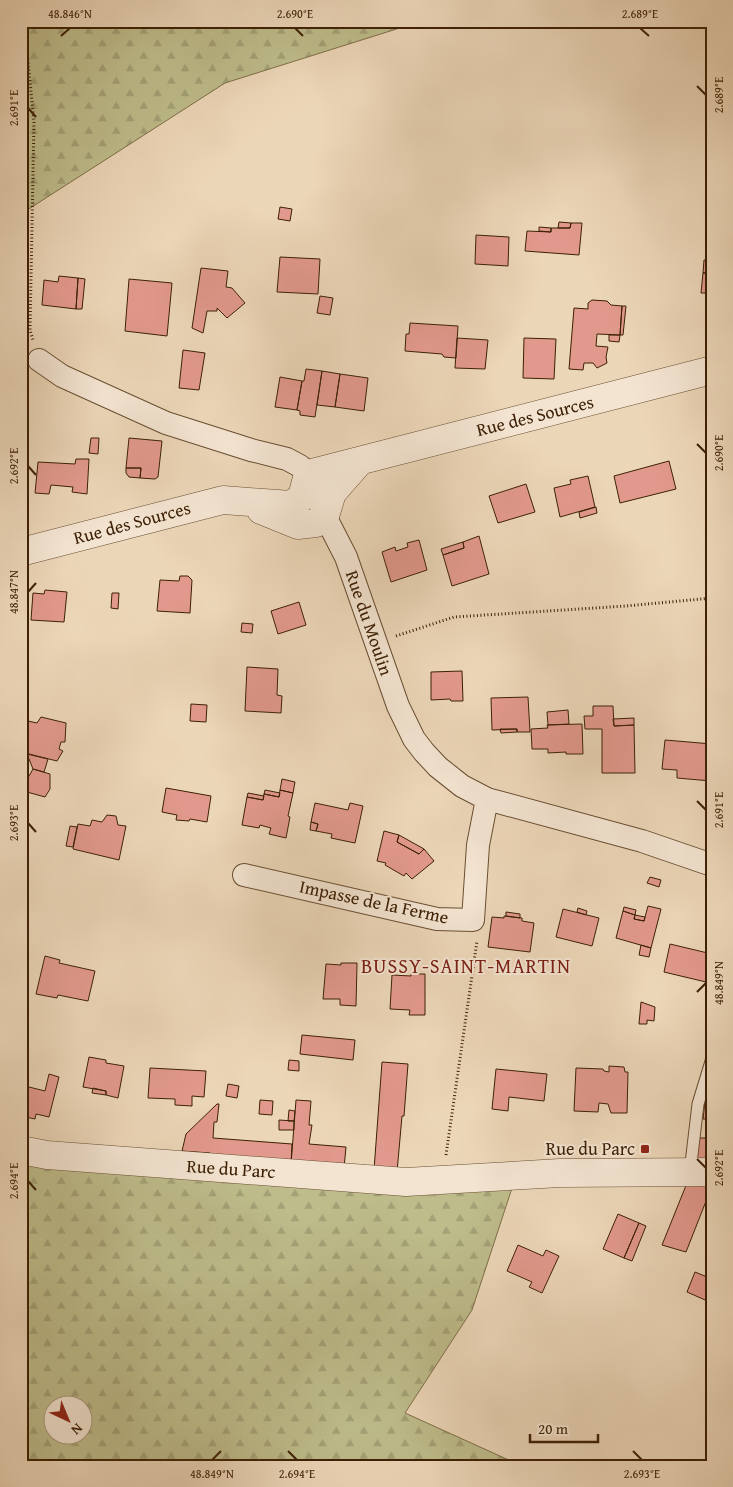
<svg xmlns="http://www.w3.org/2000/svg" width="733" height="1487" viewBox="0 0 733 1487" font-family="'Gentium Book Plus',serif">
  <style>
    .forest { fill: url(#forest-firs); stroke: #7e6e48; fill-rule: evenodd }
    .building { fill: #e2998d; stroke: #3d2005 }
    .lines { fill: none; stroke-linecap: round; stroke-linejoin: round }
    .service-casing { stroke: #694e32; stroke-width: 13 }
    .minor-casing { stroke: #694e32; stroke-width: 24 }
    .tertiary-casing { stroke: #694e32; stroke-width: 29 }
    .path { stroke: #3d2005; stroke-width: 3; stroke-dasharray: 1 2.5; stroke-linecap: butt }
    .service { stroke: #f3e4d1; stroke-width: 11 }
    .minor { stroke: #f3e4d1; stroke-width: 22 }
    .tertiary { stroke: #f3e4d1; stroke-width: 28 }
    .ticks { fill: none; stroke: #3d2005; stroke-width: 2 }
    .poi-dot { fill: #8f2418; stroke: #f3e4d1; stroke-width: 2 }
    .labels { text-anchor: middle; stroke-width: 4; stroke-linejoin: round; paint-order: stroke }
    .street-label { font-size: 18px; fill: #3d2005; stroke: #f3e4d1 }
    .poi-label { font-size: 18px; fill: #3d2005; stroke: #f3e4d1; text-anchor: end }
    .quarter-label { font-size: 20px; letter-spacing: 1px; fill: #7a1f14; stroke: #f3e4d1 }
    .neatline { fill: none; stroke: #3d2005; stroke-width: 2 }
    .ticks-label { font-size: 12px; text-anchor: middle; fill: #3d2005 }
  </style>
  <defs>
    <pattern id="forest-firs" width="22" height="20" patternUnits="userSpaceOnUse" patternTransform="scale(1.25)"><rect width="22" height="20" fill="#bebc8b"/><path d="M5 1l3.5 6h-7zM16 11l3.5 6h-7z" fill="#a4a176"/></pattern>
  </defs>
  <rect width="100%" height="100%" fill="#ecd6b8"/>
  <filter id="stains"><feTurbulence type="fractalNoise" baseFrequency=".004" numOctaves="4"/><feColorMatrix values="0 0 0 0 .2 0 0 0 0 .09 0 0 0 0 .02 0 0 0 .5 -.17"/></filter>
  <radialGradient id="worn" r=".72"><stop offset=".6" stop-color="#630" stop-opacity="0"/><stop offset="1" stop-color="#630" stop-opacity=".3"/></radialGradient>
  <path class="forest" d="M21,21H484L406,26L225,83L24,212L21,242Z
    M21,1149L513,1185L472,1310L405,1413L522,1466H21ZM52,1404H82V1434H52Z"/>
  <path class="building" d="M280,207L292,209L290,221L278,219Z
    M559,222L571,223L570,228H558Z
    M571,223H582L579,255L525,251L527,231L551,232V228H570Z
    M539,227L551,228V232L539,231Z
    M476,235L509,237L508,266L475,264Z
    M280,257L320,259L318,294L277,292Z
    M704,260L712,261V273H703Z
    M201,268L228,271L226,287L232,288L245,303L227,318L217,308V311H207L203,333L192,328Z
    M703,273H712V293H701Z
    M59,276L78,278L76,309L42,305L44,280L58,282Z
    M78,278L85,279L82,309H76Z
    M129,279L172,283L167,336L125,331Z
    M320,296L333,298L330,315L317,313Z
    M592,300L607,301L611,305L622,306L620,335L597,334L596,346L608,347L606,357L607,363L597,368L593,363H584L583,370L569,369L574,308L588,309V303Z
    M622,306H626L623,335H620Z
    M410,323L458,326L456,358L444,357L442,354L405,351L406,334H409Z
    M609,335H620L619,342L609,341Z
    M457,338L488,340L485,369L455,368Z
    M524,338L556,339L554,379L523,378Z
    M183,350L205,353L199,390L179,388Z
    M306,369L322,371L315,417L300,415V411L297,410L302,381H304Z
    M322,371L340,374L335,407L317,405Z
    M340,374L368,378L364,411L335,407Z
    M280,377L302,381L297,410L275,407Z
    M91,438H99L98,454L89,453Z
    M129,438L162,441L158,477L155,479L140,478L141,468H126Z
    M708,455H712V494Z
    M76,459H89L87,494L72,492L73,487L51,485L49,494L35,493L38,462L75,464Z
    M669,461L676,489L620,503L614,476Z
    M126,468H141L140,478L129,477L126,473Z
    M588,476L595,507L560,517L554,488L571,484L570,480Z
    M526,484L535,512L498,523L489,496Z
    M596,507L597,513L580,518L579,512Z
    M479,536L489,574L452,586L443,555L464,548L463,542Z
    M419,540L427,570L391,582L382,552L395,547L396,551L408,547L407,543Z
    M463,542L464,548L443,555L441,549Z
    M180,576H188L192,580L190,613L157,611L160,580L179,581Z
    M45,590L67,592L64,622L31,620L33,593L44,594Z
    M112,593H119L118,609L111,608Z
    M299,602L306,625L278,634L271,611Z
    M242,623L253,624L252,633L241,632Z
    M247,667L278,669L277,695L282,696L281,713L245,711Z
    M462,671L463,701H451L450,699L431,700V672Z
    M528,697L530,732H517V729L492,730L491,698Z
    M191,704L207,705L206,722L190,721Z
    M593,706H613L614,726L634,725L635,773H602V729H585L584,716H593Z
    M568,710L569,724L548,725L547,712Z
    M41,717L66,723L65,742H61L59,749L63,751L57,761L21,752L22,731L28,721L37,723Z
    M634,718V725L614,726L613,719Z
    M582,724L583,754H566V752L548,753V749H532L531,729L548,728L547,725Z
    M500,729H517V732L501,733Z
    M665,740L712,744L711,781L677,778V770L662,769Z
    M27,754L48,759L44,772L33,769Z
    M33,769L50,774V789L45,797L27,792L25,783Z
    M282,779L295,782L293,793L280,790Z
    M166,788L211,796L207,822L190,819L189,821L176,820L177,815L162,812Z
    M265,790L280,793L279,797L264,794Z
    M280,790L293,793L288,816L290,817L286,838L269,834L271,828L260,825L259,828L242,825L247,797L263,800L264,794L279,797Z
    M248,793L264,796L263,800L247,797Z
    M315,803L348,810L350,803L363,806L355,843L331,838L332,834L316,831L318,824L311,822Z
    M107,815L116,816L118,825L126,826L119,860L73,849L78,824L90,826L92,820L102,822Z
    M311,822L318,824L316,831L310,830Z
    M70,826L77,827L73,847L66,846Z
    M384,831L399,835L397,842L419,854L424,849L434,861L412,879L406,873L404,876L385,865L386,863L377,861Z
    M399,835L424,849L419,854L397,842Z
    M650,877L661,880L659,887L647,883Z
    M648,906L661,909L651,948L616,938L623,911L635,915L634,919L644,921Z
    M624,907L636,910L635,915L623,911Z
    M578,908L587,911L586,915L577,912Z
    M563,909L599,918L592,946L556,937Z
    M506,912L520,914V918L506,916Z
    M635,915L645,917L644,921L634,919Z
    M504,916L522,918V921L534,923L530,952L488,947L492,917L504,918Z
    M670,944L712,954L706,982L664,972Z
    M641,945L651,948L649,957L639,955Z
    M45,956L60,960L59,963L95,971L88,1001L58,995L57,998L36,994Z
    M341,963H357L356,1006L340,1005V999H323L326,964L341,965Z
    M411,974H425V1015H409L410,1010L390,1009L392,975L411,976Z
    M641,1002L655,1007L654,1021L647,1020V1024H639Z
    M302,1035L355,1040L353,1060L300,1054Z
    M89,1057L106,1060V1063L124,1066L118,1098L106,1095V1091L83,1087Z
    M289,1060L299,1061V1071L288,1070Z
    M382,1062L408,1064L404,1116H402L397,1172L374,1170Z
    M609,1066L624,1067L625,1072H628L627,1113H611L608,1104L599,1103L598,1112L574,1111L576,1068L603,1069L604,1071L609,1072Z
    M150,1068L206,1071L204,1097L192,1096V1106L175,1105V1099L148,1098Z
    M496,1069L547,1074L544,1101L509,1097L508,1111L492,1109Z
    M49,1074L59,1077L49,1117L36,1114L35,1119L21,1116V1085L45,1091Z
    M228,1084L239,1086L237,1098L226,1096Z
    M93,1088L106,1091V1095L92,1093Z
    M706,1092H712V1119H703Z
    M260,1100L273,1101L272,1115L259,1114Z
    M296,1100L311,1101L309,1125H312L309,1144L346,1147L344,1168L291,1164Z
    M217,1104H219L217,1122H214L213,1138L292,1144L291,1164L209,1161L210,1153L182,1151L186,1134Z
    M289,1110L295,1111L294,1121H288Z
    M279,1120L294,1121V1130H279Z
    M698,1138H712V1162L697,1163Z
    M687,1183L712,1184V1186L686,1252L662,1245Z
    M618,1214L639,1223L624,1258L603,1249Z
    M639,1223L646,1226L632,1261L624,1258Z
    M518,1245L543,1256L546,1250L559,1256L542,1293L529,1287L532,1282L507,1271Z
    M695,1272L712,1279V1303L687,1292Z"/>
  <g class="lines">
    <g class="service-casing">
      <path id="service" d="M690,1172L698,1104L712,1058"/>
    </g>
    <g class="minor-casing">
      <path id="minor" d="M39,360L62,376L166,423L251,450L287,459L300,466L308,474L325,516L346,557L398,706L414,739L424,752L438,767L462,786L487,799L642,841L712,865
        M244,875L437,919L473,920L478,845L487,799"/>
    </g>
    <g class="tertiary-casing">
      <path id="tertiary" d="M261,510L298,525L316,523L325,516L332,493L359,462
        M21,552L223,500L291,505L302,497L308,474L712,370
        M21,1150L47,1155L406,1182L560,1173L712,1172"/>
    </g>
    <path class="path" d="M24,21L34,122L30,330L33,340
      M396,636L454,617L626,606L712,598
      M446,1155L477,941"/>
    <use href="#service" class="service"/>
    <use href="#minor" class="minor"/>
    <use href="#tertiary" class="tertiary"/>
  </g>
  <path class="ticks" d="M295,28L303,36M640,28L649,36M61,36L70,28M697,86L706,95M28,108L36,117M697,444L706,453M28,466L36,475M28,592L36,583M697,801L706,810M28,823L36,832M697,992L706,983M697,1159L706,1168M28,1181L36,1190M288,1451L297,1460M633,1451L642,1460M212,1460L221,1451"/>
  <rect class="poi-dot" x="640" y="1144" width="10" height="10" rx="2.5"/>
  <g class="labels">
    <g class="street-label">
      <text transform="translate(535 416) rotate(-14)" y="6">Rue des Sources</text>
      <text transform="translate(132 523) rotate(-15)" y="6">Rue des Sources</text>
      <text transform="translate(369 623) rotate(71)" y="6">Rue du Moulin</text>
      <text transform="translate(374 902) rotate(12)" y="6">Impasse de la Ferme</text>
      <text transform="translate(231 1169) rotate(4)" y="6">Rue du Parc</text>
    </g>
    <g class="poi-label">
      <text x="635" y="1155">Rue du Parc</text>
    </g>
    <g class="quarter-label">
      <text x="466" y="973">BUSSY-SAINT-MARTIN</text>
    </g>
  </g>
  <rect width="733" height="1487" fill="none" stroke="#ecd6b8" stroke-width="55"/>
  <g transform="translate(68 1420) rotate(136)"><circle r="24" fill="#f3e4d1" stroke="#aa967f"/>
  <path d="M0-4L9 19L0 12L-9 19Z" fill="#8f2418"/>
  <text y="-8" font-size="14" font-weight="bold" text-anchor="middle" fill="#3d2005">N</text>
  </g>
  <path d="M530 1434v8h68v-8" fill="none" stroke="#3d2005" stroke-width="2.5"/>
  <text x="538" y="1434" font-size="15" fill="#3d2005" stroke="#f3e4d1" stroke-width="4" paint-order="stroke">20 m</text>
  <rect x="28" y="28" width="678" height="1432" class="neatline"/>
  <g class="ticks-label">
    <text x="70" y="18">48.846°N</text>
    <text x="295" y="18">2.690°E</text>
    <text x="640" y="18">2.689°E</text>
    <text transform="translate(719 95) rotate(-90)" y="4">2.689°E</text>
    <text transform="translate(14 108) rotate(-90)" y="4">2.691°E</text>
    <text transform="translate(719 453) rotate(-90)" y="4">2.690°E</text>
    <text transform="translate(14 466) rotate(-90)" y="4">2.692°E</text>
    <text transform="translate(14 592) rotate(-90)" y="4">48.847°N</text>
    <text transform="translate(719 810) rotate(-90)" y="4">2.691°E</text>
    <text transform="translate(14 823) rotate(-90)" y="4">2.693°E</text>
    <text transform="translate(719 983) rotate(-90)" y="4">48.849°N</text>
    <text transform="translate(719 1168) rotate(-90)" y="4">2.692°E</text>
    <text transform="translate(14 1181) rotate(-90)" y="4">2.694°E</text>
    <text x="212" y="1478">48.849°N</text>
    <text x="297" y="1478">2.694°E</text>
    <text x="642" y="1478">2.693°E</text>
  </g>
  <rect width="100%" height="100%" filter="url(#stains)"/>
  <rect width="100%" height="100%" fill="url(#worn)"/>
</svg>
